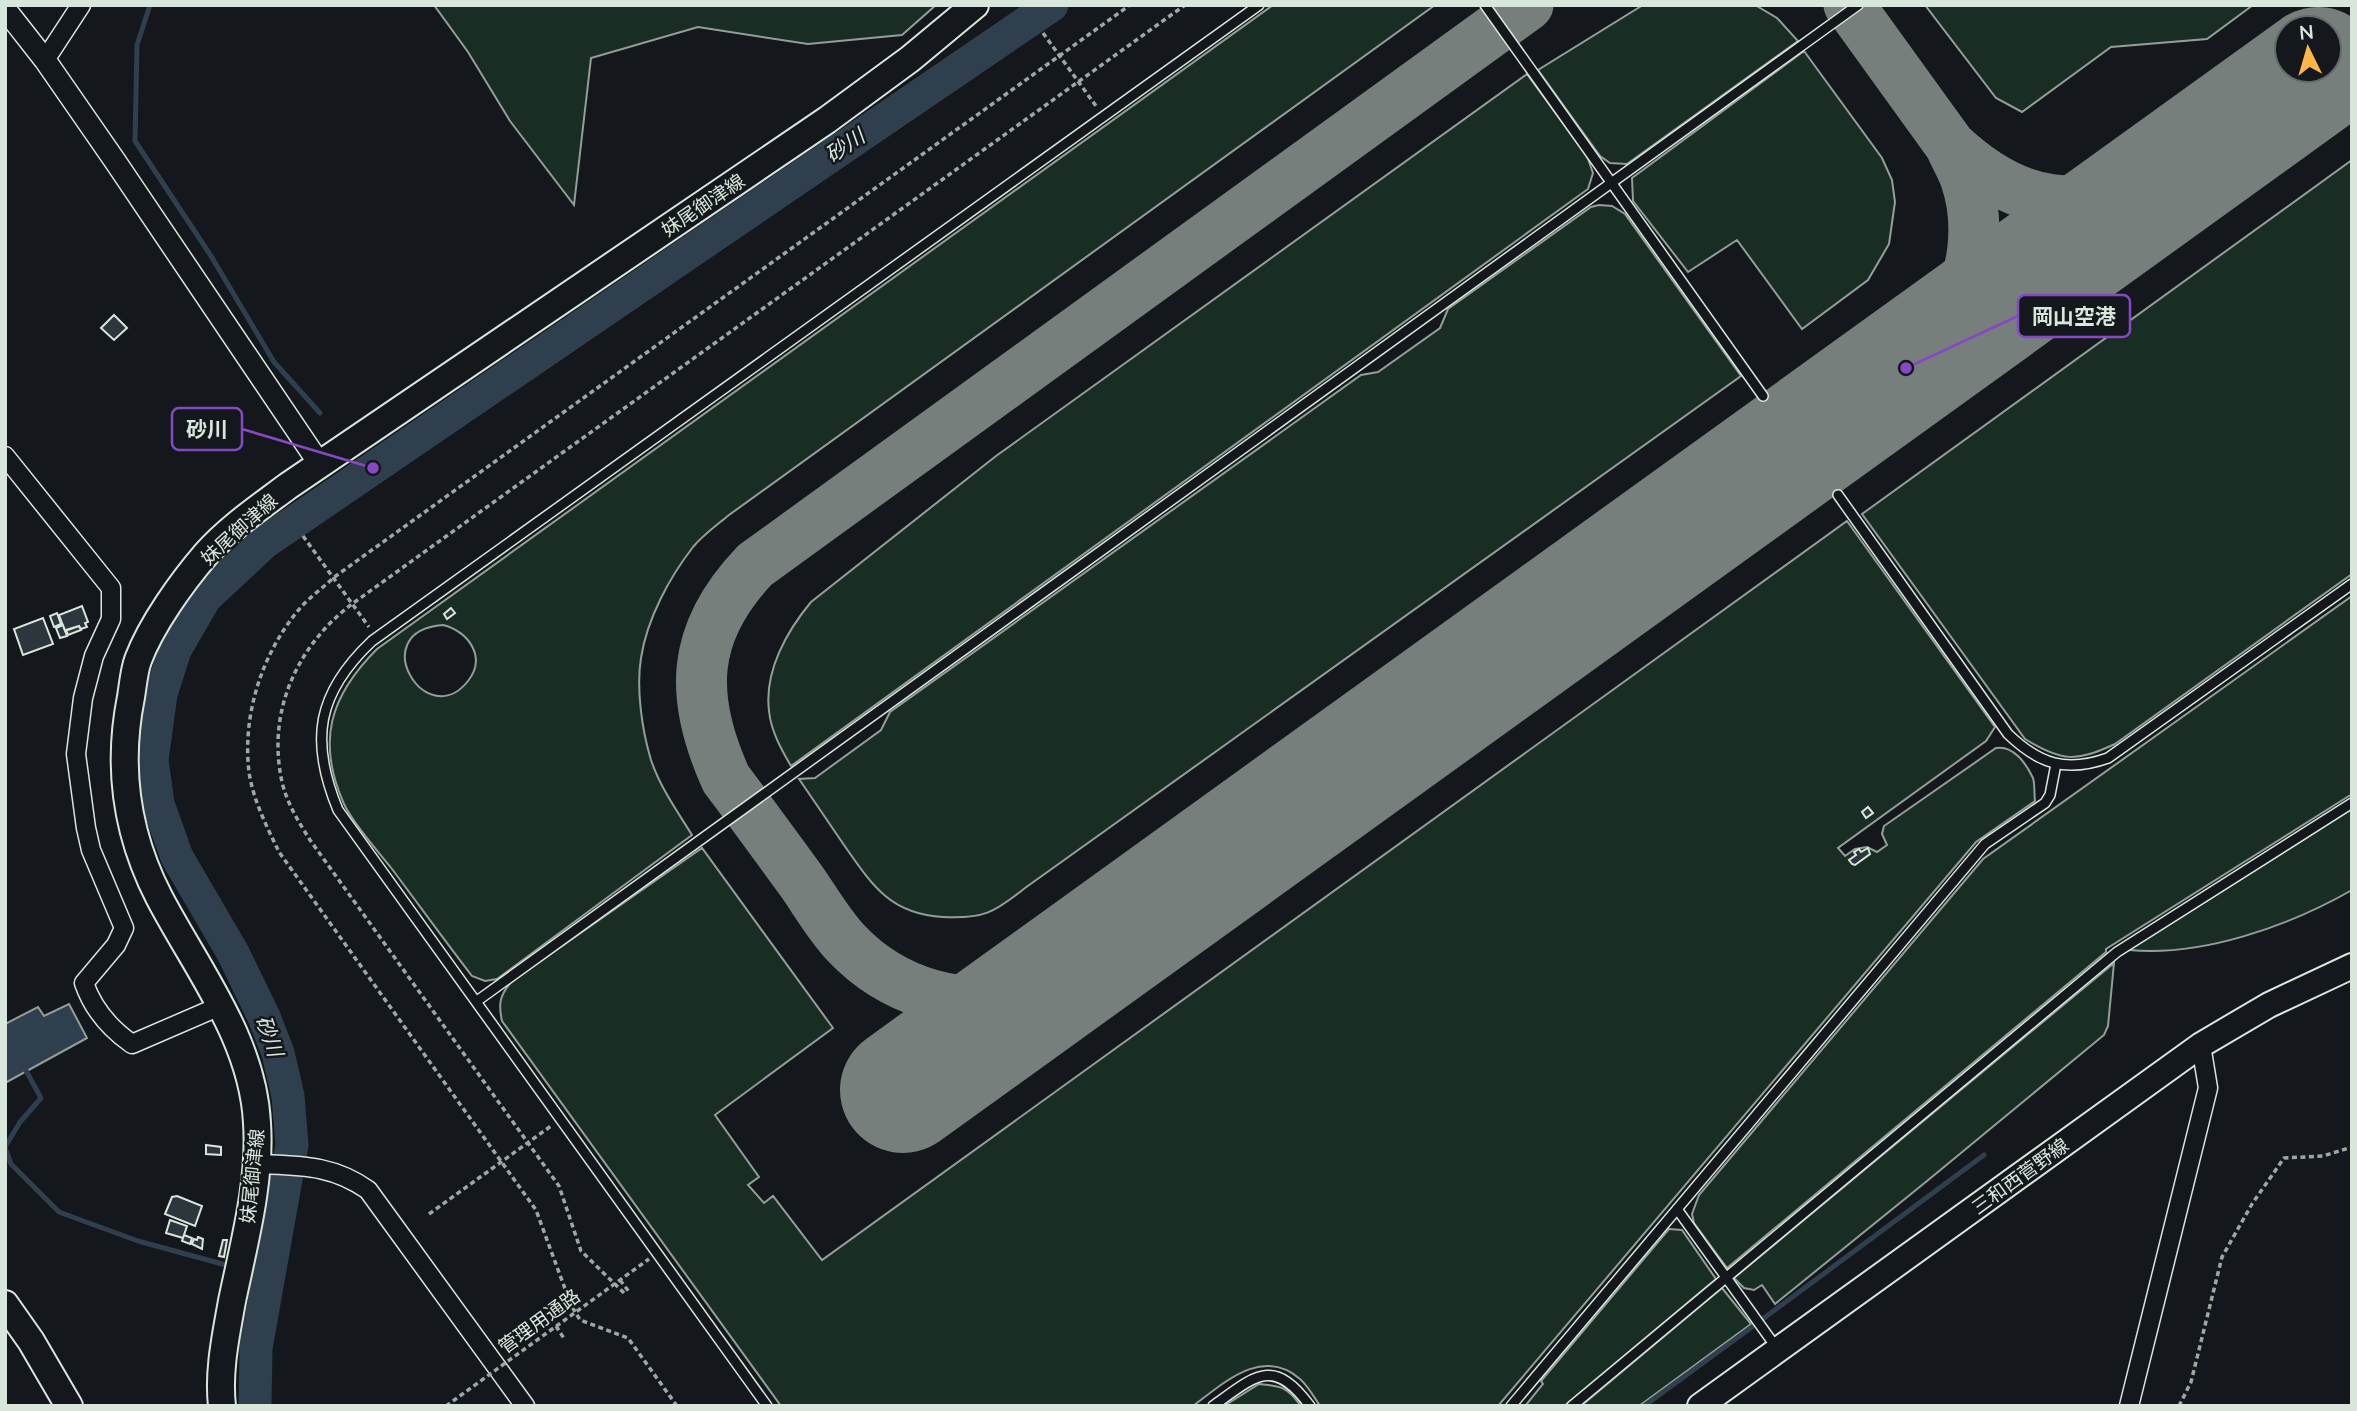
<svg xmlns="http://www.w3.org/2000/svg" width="2357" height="1411" viewBox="0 0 2357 1411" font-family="Lato,'Noto Sans JP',sans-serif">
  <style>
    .green { fill: #1a2d24; stroke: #939e99; stroke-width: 2; fill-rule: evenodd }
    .water { fill: #2f3f4d; stroke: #939e99; stroke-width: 2 }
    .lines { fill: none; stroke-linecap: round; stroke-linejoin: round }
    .stream { stroke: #2f3f4d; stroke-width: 5 }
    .river { stroke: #2f3f4d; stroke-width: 33 }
    .taxiway { stroke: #767f7c; stroke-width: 51 }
    .runway { stroke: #767f7c; stroke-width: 126 }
    .building { fill: #2c363c; stroke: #d8e6dc; stroke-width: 2 }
    .service-casing { stroke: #d8e6dc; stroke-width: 12 }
    .minor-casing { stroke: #d8e6dc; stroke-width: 21 }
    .tertiary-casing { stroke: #d8e6dc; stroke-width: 24 }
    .secondary-casing { stroke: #d8e6dc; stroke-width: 28 }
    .primary-casing { stroke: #d8e6dc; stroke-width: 30 }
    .path { stroke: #9da8a2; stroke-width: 3.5; stroke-dasharray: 5 3.5; stroke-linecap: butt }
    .service { stroke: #14181c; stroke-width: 9 }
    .minor { stroke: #14181c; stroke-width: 18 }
    .tertiary { stroke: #14181c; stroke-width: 21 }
    .secondary { stroke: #14181c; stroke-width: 24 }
    .primary { stroke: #14181c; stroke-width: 26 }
    .path-bridge { stroke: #9da8a2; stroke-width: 3.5; stroke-dasharray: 5 3.5; stroke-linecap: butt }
    .labels { text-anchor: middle; stroke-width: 5; stroke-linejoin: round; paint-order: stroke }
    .street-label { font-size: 19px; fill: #d8e6dc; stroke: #14181c }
    .water-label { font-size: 21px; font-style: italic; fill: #d8e6dc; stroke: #14181c }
    .leader { fill: none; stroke: #8948c3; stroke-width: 2.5 }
    .callout-dot { fill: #8948c3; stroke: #14181c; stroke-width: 2.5 }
    .callout { fill: #14181c; stroke: #8948c3; stroke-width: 2.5 }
    .callout-label { font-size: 21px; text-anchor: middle; font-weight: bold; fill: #d8e6dc }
  </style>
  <rect width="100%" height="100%" fill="#14181c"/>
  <path class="green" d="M434,5H936L902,35L808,44L698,27L591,58L574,205L510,121L468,52Z
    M1273,5H1435L729,515C717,525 703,535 693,547C669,578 647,619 641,658C636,689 642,730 651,760C660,787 677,811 692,835L497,979L485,981L472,976C445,941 419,905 392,869C378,851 353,824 344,804C316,741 330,696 377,649ZM443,625C468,631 487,657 468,681C426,734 364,631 443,625Z
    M1643,5H1755L1777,18L1798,41L1627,164L1610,163L1600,156L1538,70Z
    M1925,5H2253L2207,39L2111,47L2022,112L1996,98Z
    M1804,51L1882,158L1892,180L1895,202L1889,244L1868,280L1802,329L1737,240L1688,272L1633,201L1632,178Z
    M1527,74L1587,156L1593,173L1588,189L791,766C781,749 771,731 769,711C764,671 787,631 811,602L996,456Z
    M2352,160V574L2115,744C2076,762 2062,762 2025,739L1862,514Z
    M1599,205L1612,206L1625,214L1741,376L1025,888C994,913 983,919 943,917C890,914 872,885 844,845C829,823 814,801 799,779L815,778L881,730L890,712L1361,375L1378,372L1440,328L1448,309L1591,207Z
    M1847,521L1995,727L1986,741L1838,848L1845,856L1855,849L1867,847L1877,852L1887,845L1882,834L1884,826L1996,748C2013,745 2026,763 2033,778C2035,784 2034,794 2035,801L1976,842L1498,1406H1320C1314,1397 1308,1386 1300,1379C1262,1346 1224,1383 1193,1406H781L502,1021C498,1003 500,995 512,981L702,848L833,1028L715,1115L759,1177L748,1185L764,1203L773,1196L822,1260Z
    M2352,596V794L2106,949V952L1727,1268L1694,1223L1692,1214L1699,1195L1983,859Z
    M2352,809V890C2289,926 2202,957 2129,950Z
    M2114,963L2108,1026L2104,1035L1927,1181L1775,1304L1762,1285L1754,1290L1744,1288L1734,1278Z
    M1669,1229L1682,1230L1716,1279L1564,1406H1525L1543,1384L1541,1381Z
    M1722,1288L1751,1324L1639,1406H1581Z
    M1259,1384C1282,1386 1287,1387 1301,1406H1224Z"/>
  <path class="water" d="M69,1004L87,1038L5,1083V1024L38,1007L44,1016Z"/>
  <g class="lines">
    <path class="stream" d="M150,5L137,45L135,141L211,256L274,362L320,413
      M369,463L373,468
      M24,1067L41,1098L20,1122L5,1147L11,1164L59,1212L138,1241L226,1265
      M261,1275L268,1277
      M1764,1318L1984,1155
      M1644,1406L1752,1327"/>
    <path class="river" d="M255,1406L256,1348L292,1145L288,1096L278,1053L264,1017L233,953L177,857L158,804L152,760L161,694L175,650L205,598L265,542L1052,5"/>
    <path class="taxiway" d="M1849,5L1950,145C2020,211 2081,214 2166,179
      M1906,368C1921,353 1937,338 1949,320C1974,279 1981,225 1966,180C1962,168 1955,157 1950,145
      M1031,997C963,1012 894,994 846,943C829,925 816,902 802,882C777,848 752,813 726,779C689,697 690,633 755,565L1528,5"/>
    <path class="runway" d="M903,1090L2318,70"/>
  </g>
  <path class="building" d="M114,315L127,328L114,340L101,328Z
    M82,606L88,622L85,623L87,627L81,629L79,626L65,631L59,615Z
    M451,608L455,613L447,619L444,614Z
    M57,613L61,624L54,627L50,616Z
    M43,618L53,644L23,655L14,629Z
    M63,625L67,636L60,638L56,628Z
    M79,626L81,630L68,635L66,630Z
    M1868,807L1873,813L1866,818L1862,812Z
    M1868,848L1870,854L1855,865L1852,864L1849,860L1856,855L1854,852L1859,849L1861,852Z
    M206,1145L221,1147V1155L206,1154Z
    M177,1196L202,1206L195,1226L165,1214L172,1197Z
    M170,1220L187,1226L183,1238L166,1233Z
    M184,1235L192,1238L190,1244L182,1241Z
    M198,1237L203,1239L202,1249L192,1244L194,1239L197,1240Z
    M223,1240H227L224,1257L219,1256Z"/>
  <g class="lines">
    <g class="service-casing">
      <path id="service" d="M1485,5L1763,396
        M1838,495L2008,734C2039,764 2066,773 2108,758L2352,584
        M477,1001L1858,5
        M1677,1209L1776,1347
        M767,1406L338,810C309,740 317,693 372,641L1259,5
        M1213,1406C1255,1376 1273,1356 1310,1406
        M1511,1406L1985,844L2045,803L2050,795L2056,764
        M1572,1406L2117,952L2352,803"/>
    </g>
    <g class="minor-casing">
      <path id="minor" d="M45,60L81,5
        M5,456L111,588V619L94,656L83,698L76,754L86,828L91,850L124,928L116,945L84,983C93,1009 109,1028 132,1044L220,1006
        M256,1164C299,1166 331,1164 368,1190L525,1406
        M2129,1406L2208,1088L2201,1045"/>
    </g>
    <g class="tertiary-casing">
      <path id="tertiary" d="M5,9L45,60L115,161L319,463"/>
    </g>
    <g class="secondary-casing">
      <path id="secondary" d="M1700,1406L2201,1045L2269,1005L2352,966"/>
    </g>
    <g class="primary-casing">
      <path id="primary" d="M5,1304L31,1341L69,1406
        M222,1406C218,1371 226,1335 232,1301C244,1243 261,1182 257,1123C253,1039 196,968 159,897C126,833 117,767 131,697C133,685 134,671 138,660C151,625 182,582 206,554C229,528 260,507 288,486L827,120L910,59L975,5"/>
    </g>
    <path class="path" d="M1043,33L1096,106
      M303,536L369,627
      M429,1214L551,1126
      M620,1280L630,1293
      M624,1293L581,1251L559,1186L310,840C298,821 285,800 281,777C268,709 298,645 352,604L1185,5
      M556,1326L565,1340
      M677,1406L628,1338L580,1320L571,1305L536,1210L279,852C267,827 253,800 249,772C242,713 263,651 301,607C311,596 323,588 333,578L1130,5
      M2179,1406L2191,1382L2222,1257L2252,1204L2284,1158L2323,1156L2352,1147"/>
    <use href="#service" class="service"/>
    <use href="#minor" class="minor"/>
    <use href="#tertiary" class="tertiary"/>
    <use href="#secondary" class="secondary"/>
    <use href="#primary" class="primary"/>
    <path class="path-bridge" d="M446,1406L649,1259"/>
  </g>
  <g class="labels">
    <g class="street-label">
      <text transform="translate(703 205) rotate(-34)" y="7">妹尾御津線</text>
      <text transform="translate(239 529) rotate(-42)" y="7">妹尾御津線</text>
      <text transform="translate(252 1176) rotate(-84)" y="7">妹尾御津線</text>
      <text transform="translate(2020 1176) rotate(-36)" y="7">三和西菅野線</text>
      <text transform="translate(539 1321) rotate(-36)" y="7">管理用通路</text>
    </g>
    <g class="water-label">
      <text transform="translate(845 146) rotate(-34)" y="7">砂川</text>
      <text transform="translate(269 1036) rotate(71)" y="7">砂川</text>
    </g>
  </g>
  <path class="leader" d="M1906 368L2018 316M373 468L242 429"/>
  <g class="callout-dot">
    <circle cx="1906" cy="368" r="7"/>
    <circle cx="373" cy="468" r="7"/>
  </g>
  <g class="callout">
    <rect x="2018" y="295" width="112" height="42" rx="7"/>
    <rect x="172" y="408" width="70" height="42" rx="7"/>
  </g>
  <g class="callout-label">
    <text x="2074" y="324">岡山空港</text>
    <text x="207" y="437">砂川</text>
  </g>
  <rect width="2357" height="1411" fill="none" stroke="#d8e6dc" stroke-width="14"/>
  <g transform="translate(2308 49) rotate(355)"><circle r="33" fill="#14181c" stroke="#626a69" stroke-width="2"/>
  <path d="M0-5L12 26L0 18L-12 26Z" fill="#ffb74d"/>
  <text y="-10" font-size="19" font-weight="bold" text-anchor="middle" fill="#d8e6dc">N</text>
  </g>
</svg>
